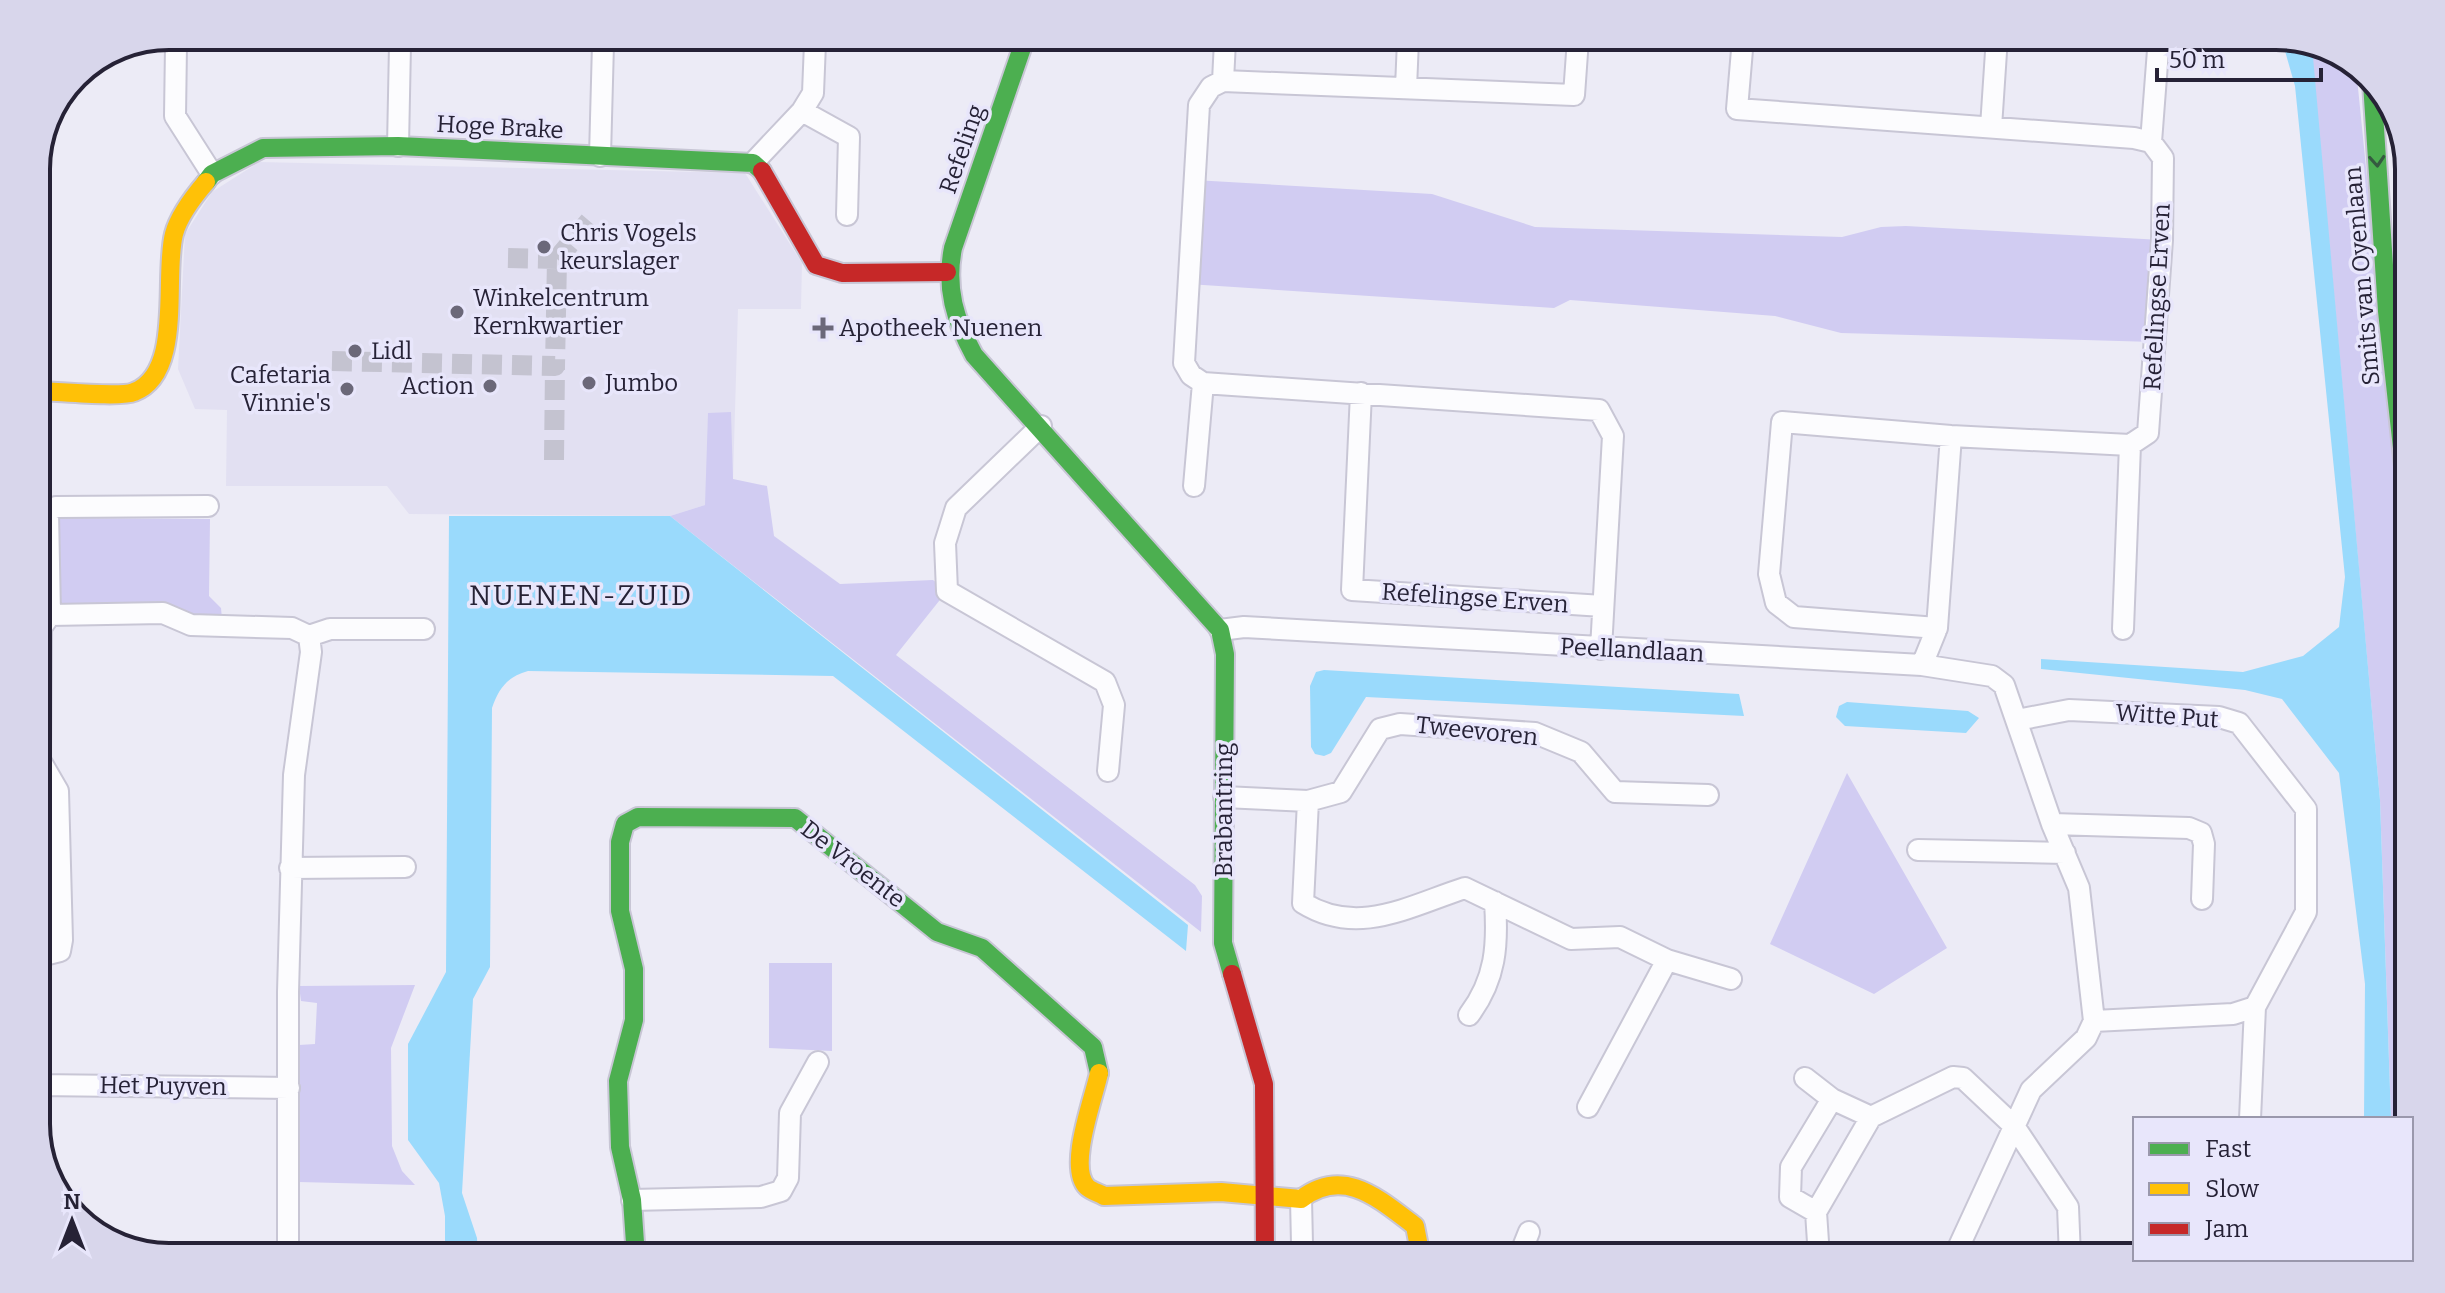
<svg xmlns="http://www.w3.org/2000/svg" width="2445" height="1293" viewBox="0 0 2445 1293" font-family="Bitter,serif">
  <style>
    .built { fill: #e2e0f2 }
    .green { fill: #d1ccf2 }
    .water { fill: #9adafc }
    .lines { fill: none; stroke-linecap: round; stroke-linejoin: round }
    .street-tunnel { stroke: #c4c3d0; stroke-width: 20; stroke-dasharray: 20 10; stroke-linecap: butt }
    .street-casing { stroke: #c8c6d5; stroke-width: 24 }
    .fast-casing { stroke: #c8c6d5; stroke-width: 22 }
    .slow-casing { stroke: #c8c6d5; stroke-width: 22 }
    .jam-casing { stroke: #c8c6d5; stroke-width: 22 }
    .street { stroke: #fcfcfe; stroke-width: 20 }
    .fast { stroke: #4caf50; stroke-width: 18 }
    .slow { stroke: #ffc107; stroke-width: 18 }
    .jam { stroke: #c62828; stroke-width: 18 }
    .oneway { stroke: #355a40 }
    .poi-dot { fill: #6b6879; stroke: #e8e6fb; stroke-width: 3 }
    .labels { text-anchor: middle; stroke-width: 7; stroke-linejoin: round; paint-order: stroke }
    .street-label { font-size: 24px; fill: #262236; stroke: #e8e6fb }
    .poi-label { font-size: 24px; fill: #262236; stroke: #e8e6fb; text-anchor: start }
    .quarter-label { font-size: 28px; letter-spacing: 2px; fill: #262236; stroke: #e8e6fb }
    .rim { fill: none; stroke: #262236; stroke-width: 4 }
  </style>
  <rect width="100%" height="100%" fill="#ecebf6"/>
  <path class="built" d="M259,162L745,173L802,263L801,309H738L733,479L705,505L670,516L409,514L387,486H226L227,410L195,409L178,369L185,234L212,192Z"/>
  <path class="green" d="M2311,44L2335,50L2356,68L2409,595V1119H2391L2380,800Z
    M1194,180L1432,194L1535,227L1842,237L1881,227L1906,226L2162,240L2154,342L1841,333L1775,316L1570,300L1554,308L1188,284Z
    M731,412L733,479L767,486L774,536L840,584L933,580L947,591L896,655L1195,885L1202,896L1201,932L670,516L705,505L708,413Z
    M61,518L210,519L209,596L221,608L222,619L65,606L55,601L57,523Z
    M1847,773L1947,948L1874,994L1770,944Z
    M769,963H832V1051L769,1048Z
    M415,985L391,1048L392,1146L402,1171L415,1185L299,1182V1045L315,1044L317,1003L301,1001L299,986Z"/>
  <path class="water" d="M2281,37L2312,46L2380,800L2391,1119H2364L2365,984L2339,773L2282,699L2245,690L2041,669V659L2243,672L2303,656L2339,627L2345,577L2295,86Z
    M449,516H670L1188,925L1186,951L833,676L528,671C507,677 499,688 492,708L490,967L473,999L462,1193L477,1238L478,1257H445V1216L439,1183L408,1140V1044L446,972Z
    M1324,670L1739,694L1744,716L1366,697L1331,753L1324,756L1315,754L1311,747L1310,686L1316,672Z
    M1847,702L1968,711L1979,718L1966,733L1845,726L1836,717L1839,706Z"/>
  <g class="lines">
    <path class="street-tunnel" d="M508,258L557,259
      M332,361L555,366L557,259L591,219
      M554,460L555,366"/>
    <g class="street-casing">
      <path id="street" d="M1743,38L1737,109L2134,138L2151,142L2163,158L2162,240L2148,433L2130,445L1951,436L1782,422L1769,574L1776,603L1794,617L1937,628
        M1578,39L1574,95L1223,81L1211,87L1199,105L1184,363L1191,375L1203,383L1599,410L1613,436L1601,649
        M176,46L175,116L212,174
        M1223,81L1225,41
        M1406,88L1408,40
        M802,111L849,137L847,215
        M1991,127L1997,37
        M2151,142L2159,37
        M398,146L400,45
        M600,156L603,44
        M753,163L802,111L813,93L815,43
        M1361,393L1352,590L1603,606
        M1041,426L956,508L945,543L947,591L1105,682L1114,705L1108,771
        M1194,486L1203,383
        M36,517L56,507L208,506
        M50,615L163,613L191,625L292,628L309,636L330,629H424
        M2123,629L2130,445
        M1220,630L1244,627L1922,665L1992,676L2004,685L2052,824L2079,888L2094,1021L2086,1038L2031,1090L1954,1257
        M1922,665L1937,628L1951,436
        M2017,720L2069,710L2219,717L2239,723L2306,809V912L2255,1007L2233,1014L2094,1021
        M1224,797L1308,801L1341,792L1380,729L1400,724L1535,733L1581,752L1615,792L1708,795
        M1308,801L1303,903C1358,937 1409,906 1465,888L1571,939L1620,937L1667,960L1731,979
        M2052,824L2189,828L2201,833L2204,844L2202,899
        M1918,850L2065,853
        M290,868L405,867
        M36,957L60,951L62,940L58,791L40,760L41,628L50,615L48,513
        M1469,1015C1496,979 1498,945 1495,902
        M1805,1078L1832,1099L1871,1117L1953,1077L1963,1078L2014,1126L2068,1207L2070,1257
        M36,1085L39,957
        M1588,1107L1667,960
        M2250,1119L2255,1007
        M37,1134L36,1085L289,1088
        M1301,1199L1302,1244
        M632,1200L761,1197L781,1191L788,1178L790,1113L818,1062
        M1816,1212L1790,1197L1791,1167L1832,1099
        M288,1257V992L294,775L311,652L309,636
        M1519,1257L1529,1232
        M1819,1257L1816,1212L1871,1117"/>
    </g>
    <g class="fast-casing">
      <path id="fast" d="M1024,42L953,248C945,288 955,320 974,355L1220,630L1225,654L1223,943L1232,974
        M2372,83L2387,311L2409,512
        M206,182L212,174L263,148L398,146L753,163L762,171
        M636,1257L632,1200L620,1147L618,1081L634,1020V969L620,911V842L625,824L638,817L795,818L937,932L982,948L1093,1047L1099,1073"/>
    </g>
    <g class="slow-casing">
      <path id="slow" d="M36,391C55,391 120,398 134,392C184,373 163,276 174,234C179,215 194,196 206,182
        M1099,1073C1094,1098 1067,1167 1087,1187C1091,1191 1099,1193 1104,1196L1221,1192L1301,1199C1344,1166 1379,1199 1415,1226L1421,1257"/>
    </g>
    <g class="jam-casing">
      <path id="jam" d="M762,171L816,265L842,273L947,272
        M1232,974L1264,1084L1265,1257"/>
    </g>
    <use href="#street" class="street"/>
    <use href="#fast" class="fast"/>
    <use href="#slow" class="slow"/>
    <use href="#jam" class="jam"/>
  </g>
  <defs><path id="oneway-chevron" d="M-2-3.5L2.5 0L-2 3.5" fill="none" stroke-width="1.6" stroke-linecap="round" stroke-linejoin="round" transform="scale(2)"/></defs>
  <use class="oneway" href="#oneway-chevron" transform="translate(2377 161) rotate(86)"/>
  <g class="poi-dot">
    <circle cx="544" cy="247" r="8"/>
    <circle cx="457" cy="312" r="8"/>
    <path d="M819 316h8v8h8v8h-8v8h-8v-8h-8v-8h8z"/>
    <circle cx="355" cy="351" r="8"/>
    <circle cx="589" cy="383" r="8"/>
    <circle cx="490" cy="386" r="8"/>
    <circle cx="347" cy="389" r="8"/>
  </g>
  <g class="labels">
    <g class="street-label">
      <text transform="translate(500 127) rotate(3)" y="8">Hoge Brake</text>
      <text transform="translate(962 149) rotate(-71)" y="8">Refeling</text>
      <text transform="translate(2362 276) rotate(-95)" y="8">Smits van Oyenlaan</text>
      <text transform="translate(2157 297) rotate(-87)" y="8">Refelingse Erven</text>
      <text transform="translate(1475 598) rotate(4)" y="8">Refelingse Erven</text>
      <text transform="translate(1632 650) rotate(3)" y="8">Peellandlaan</text>
      <text transform="translate(2167 716) rotate(4)" y="8">Witte Put</text>
      <text transform="translate(1477 731) rotate(6)" y="8">Tweevoren</text>
      <text transform="translate(1224 810) rotate(-90)" y="8">Brabantring</text>
      <text transform="translate(853 864) rotate(38)" y="8">De Vroente</text>
      <text transform="translate(163 1086) rotate(1)" y="8">Het Puyven</text>
    </g>
    <g class="poi-label">
      <text x="560" y="241">Chris Vogels<tspan x="560" dy="28">keurslager</tspan></text>
      <text x="473" y="306">Winkelcentrum<tspan x="473" dy="28">Kernkwartier</tspan></text>
      <text x="839" y="336">Apotheek Nuenen</text>
      <text x="371" y="359">Lidl</text>
      <text x="331" y="383" text-anchor="end">Cafetaria<tspan x="331" dy="28">Vinnie's</tspan></text>
      <text x="605" y="391">Jumbo</text>
      <text x="474" y="394" text-anchor="end">Action</text>
    </g>
    <g class="quarter-label">
      <text x="581" y="605">NUENEN-ZUID</text>
    </g>
  </g>
  <path d="M0 0H2445V1293H0ZM169 50H2276A119 119 0 0 1 2395 169V1124A119 119 0 0 1 2276 1243H169A119 119 0 0 1 50 1124V169A119 119 0 0 1 169 50Z" fill="#d8d6eb" fill-rule="evenodd"/>
  <path class="rim" d="M169 50H2276A119 119 0 0 1 2395 169V1124A119 119 0 0 1 2276 1243H169A119 119 0 0 1 50 1124V169A119 119 0 0 1 169 50Z"/>
  <rect x="2133" y="1117" width="280" height="144" fill="#e8e6fb" stroke="#9a98ac" stroke-width="2"/>
  <rect x="2149" y="1143" width="40" height="12" fill="#4caf50" stroke="#9a98ac" stroke-width="2"/>
  <text x="2205" y="1157" font-size="24" fill="#262236">Fast</text>
  <rect x="2149" y="1183" width="40" height="12" fill="#ffc107" stroke="#9a98ac" stroke-width="2"/>
  <text x="2205" y="1197" font-size="24" fill="#262236">Slow</text>
  <rect x="2149" y="1223" width="40" height="12" fill="#c62828" stroke="#9a98ac" stroke-width="2"/>
  <text x="2205" y="1237" font-size="24" fill="#262236">Jam</text>
  <g transform="translate(72 1221)" stroke="#e8e6fb" stroke-width="6" paint-order="stroke">
  <path d="M0-6L14 30L0 20L-14 30Z" fill="#262236"/>
  <text y="-12" font-size="22" font-weight="bold" text-anchor="middle" fill="#262236">N</text>
  </g>
  <path d="M2157 68v12h164v-12" fill="none" stroke="#262236" stroke-width="4"/>
  <text x="2169" y="68" font-size="24" fill="#262236" stroke="#e8e6fb" stroke-width="6" paint-order="stroke">50 m</text>
</svg>
